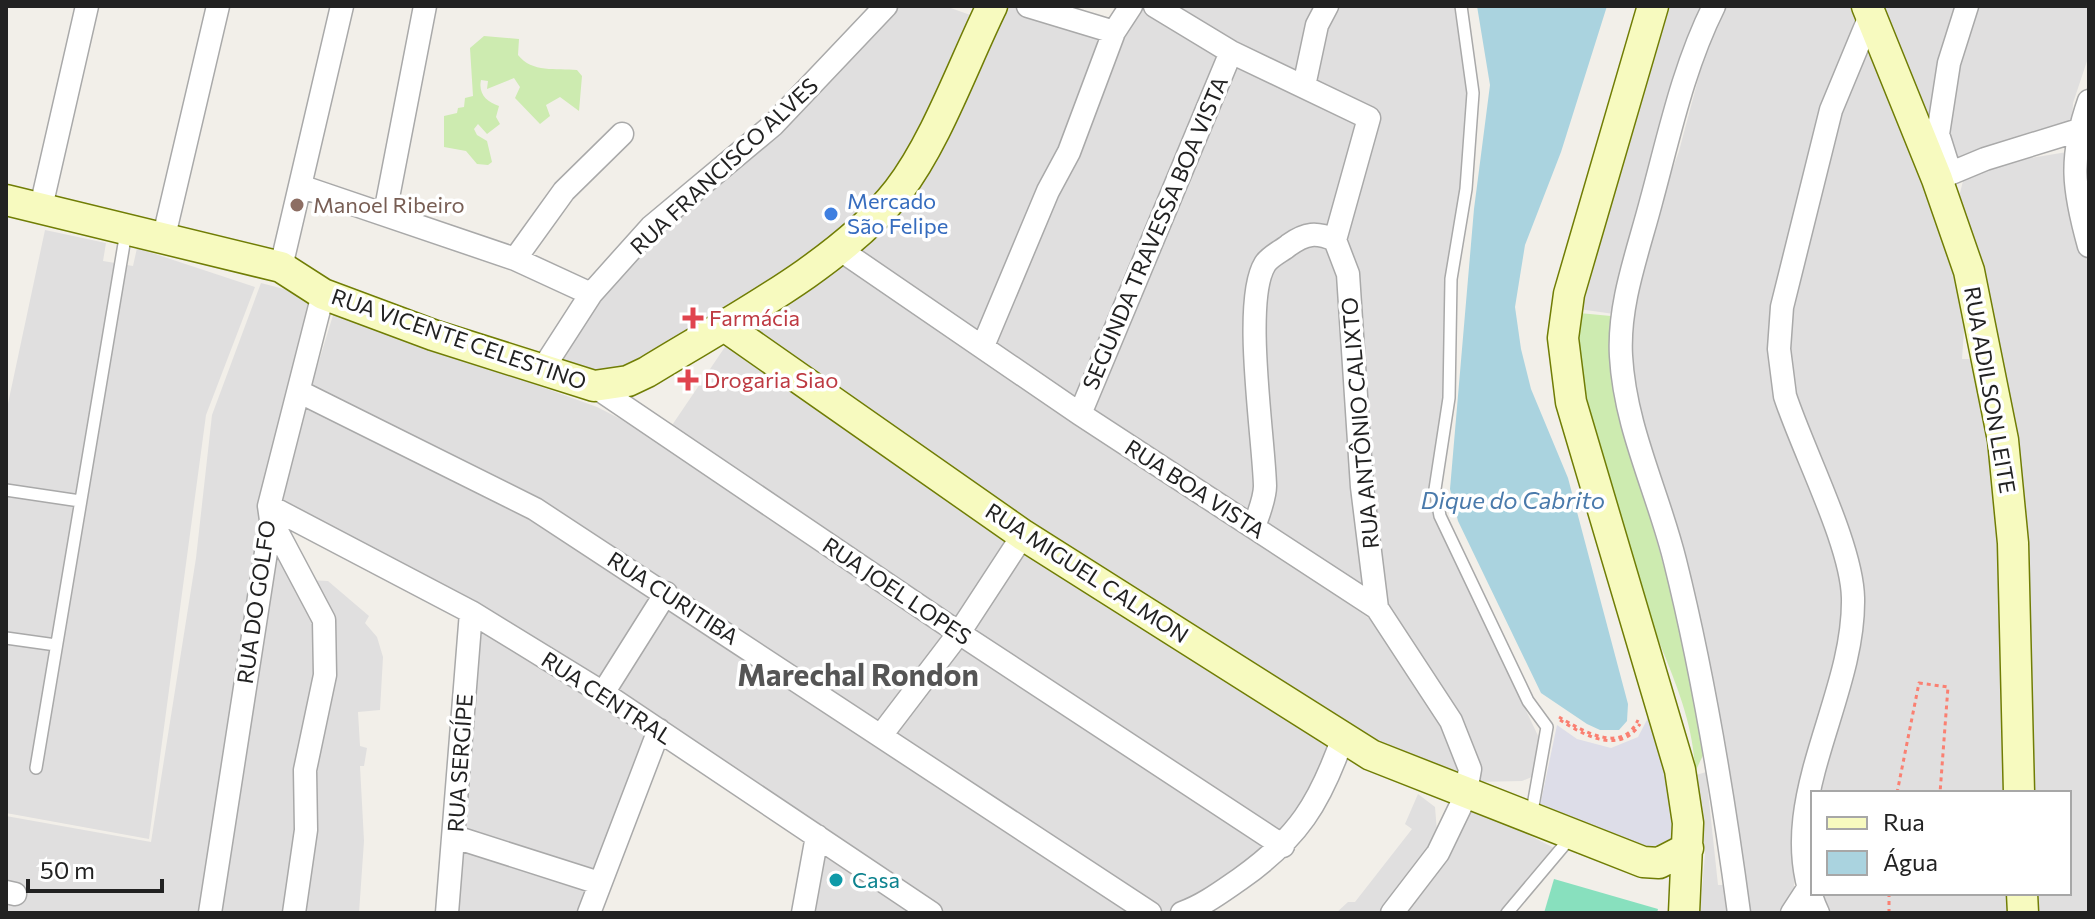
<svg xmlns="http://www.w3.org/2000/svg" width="2095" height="919" viewBox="0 0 2095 919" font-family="Commissioner,sans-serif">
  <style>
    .residential { fill: #e0dfdf }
    .grass { fill: #cdebb0 }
    .pitch { fill: #88e0be }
    .plaza { fill: #dddde8 }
    .water { fill: #aad3df }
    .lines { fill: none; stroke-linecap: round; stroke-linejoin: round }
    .lane-casing { stroke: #a9a9a9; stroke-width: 14 }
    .street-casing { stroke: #a9a9a9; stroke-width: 25 }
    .secondary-casing { stroke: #707d05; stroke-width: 33 }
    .path { stroke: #fa8072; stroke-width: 3; stroke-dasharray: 4 4; stroke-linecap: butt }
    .lane { stroke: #fff; stroke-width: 11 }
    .street { stroke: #fff; stroke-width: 22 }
    .secondary { stroke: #f7fabf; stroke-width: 30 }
    .education-dot { fill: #8d6e63; stroke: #fff; stroke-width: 3 }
    .shop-dot { fill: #3f7fe0; stroke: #fff; stroke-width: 3 }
    .health-dot { fill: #e0444e; stroke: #fff; stroke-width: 3 }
    .culture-dot { fill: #0f9aa8; stroke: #fff; stroke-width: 3 }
    .labels { text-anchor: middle; stroke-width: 7; stroke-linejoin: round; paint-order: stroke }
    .street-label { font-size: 22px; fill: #222; stroke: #fff }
    .shop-label { font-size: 22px; fill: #366cbe; stroke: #fff; text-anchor: start }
    .education-label { font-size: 22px; fill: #785e54; stroke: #fff; text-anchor: start }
    .health-label { font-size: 22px; fill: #be3a42; stroke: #fff; text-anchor: start }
    .culture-label { font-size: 22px; fill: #0d838f; stroke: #fff; text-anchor: start }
    .water-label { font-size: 24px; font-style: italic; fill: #4a7aab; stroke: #fff }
    .district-label { font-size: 30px; font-weight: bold; fill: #555; stroke: #fff }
  </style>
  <rect width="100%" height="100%" fill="#f2efe9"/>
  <path class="residential" d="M891,6H945L976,17L953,73L877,207L626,378L550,365L648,235Z
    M996,6H1020L1117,37L1136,6H1454L1468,95L1443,410L1430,498L1441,532L1541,742L1539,774L1522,781L1473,782L1396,625L846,250L889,218Z
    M1670,6H1708L1616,311L1715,770L1706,773L1718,885H1729L1732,913H1700L1705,854L1696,775L1713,770L1614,314L1579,309Z
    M1724,6H1858L1852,28L1857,29L1854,40L1848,39L1797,219L1784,422L1834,555L1844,595L1840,641L1802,796L1795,797L1794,889L1783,913H1748L1735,804L1699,619L1661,474L1625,369L1642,254L1679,151L1707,46Z
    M1880,6H1959L1932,126L1922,124Z
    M1979,6H2089V55L2073,103L2069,183L2076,227L2089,267V913H2034L2033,893H2069V793H2030L2024,491L2013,421L1959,197L1964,177L1993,164L2067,152V130L1956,163L1944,127L1965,39Z
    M1871,54L1967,287L1962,359H1978L2003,481L2009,793H1815L1856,644L1828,488L1795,390L1788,335L1838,115L1865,55Z
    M45,230L106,243L103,261L133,266L137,248L255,287L206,415L149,839L6,813V413Z
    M848,260L1376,623L1448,730L1466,785L1340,738L1304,818L1203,897L1169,913H800L813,837L654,730L583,913H457L467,816L472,658L477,625L274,507L334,312L597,407L662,440L729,341Z
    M261,283L314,297L263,506L310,580L328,581L369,616L365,623L377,637L383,657L380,710L358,712L360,746L367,748L364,766H360L364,841L359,913H6V816L151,842L196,558L212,415Z
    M1418,794L1435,807L1438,844L1387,913H1336L1348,902H1355L1412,829L1405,824Z
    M1475,807L1556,849L1502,913H1395Z
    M1820,893H2012V913H1824Z"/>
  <path class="grass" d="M484,36L519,39L518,55C532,73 556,68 577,70L582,76L579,111L560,97L546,105L550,116L540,124L515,98L520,87L514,78L487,89L488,81L481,80C478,94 487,102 499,106L496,117L500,124L487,134L478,124L474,129L477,135L487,141L492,162L488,165L477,164L466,151L444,147V116L457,113L458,108L464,107L465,98L473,96L470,48Z
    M1579,313L1611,316C1614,406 1637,471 1661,556C1679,618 1693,683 1707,747L1695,772C1694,727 1677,686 1660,644C1643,603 1632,558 1619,515C1599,447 1577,384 1579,313Z"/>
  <path class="pitch" d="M1554,879L1658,909L1657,913H1544Z"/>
  <path class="plaza" d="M1649,716L1669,777L1674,811L1672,841L1661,849L1645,846L1540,806L1557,725L1577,739L1611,748L1638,737Z"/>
  <path class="water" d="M1477,6H1607L1561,152L1525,245L1515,307L1521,349L1531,389L1568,478L1628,704L1627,721L1619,730H1600L1587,724L1541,693L1458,521L1450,489L1474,209L1490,85Z"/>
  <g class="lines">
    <g class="lane-casing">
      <path id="lane" d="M1461,6L1473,93L1466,189L1451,279L1449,398L1435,489L1440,516L1528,701L1547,727L1531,817
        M6,490L80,501
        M6,638L56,645
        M36,768L126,232
        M1507,913L1571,837"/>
    </g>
    <g class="street-casing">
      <path id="street" d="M1028,6L1114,32
        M1155,6L1231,52L1369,118L1335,240
        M1714,6C1683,68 1669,136 1651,202C1638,252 1618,304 1621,356C1625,428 1658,492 1675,561C1704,677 1723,794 1739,913
        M1304,86L1317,25L1327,6
        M2089,101C2069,158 2073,189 2089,246
        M1950,172L1938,134L1949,63L1967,6
        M1937,179L1985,159L2079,130
        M300,186L515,259L591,294
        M41,207L87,6
        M385,213L425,6
        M164,236L218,6
        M1335,240L1348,274L1362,487L1377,608
        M839,249L1080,414L1377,608L1451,721L1470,769L1465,797L1438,853L1392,913
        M515,259L564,191L622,134
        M281,267L342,6
        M983,346L1048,191L1069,152L1114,32L1131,6
        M542,370L591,294L651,227L773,125L886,6
        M594,386L959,633L1283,846
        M300,392L535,509L1150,913
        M1080,414L1231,52
        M269,506L471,612L603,693L931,913
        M271,520L324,620L325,675L305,770L306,830L294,913
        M1254,527C1258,515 1265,499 1265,486C1264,439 1242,301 1265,264C1270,256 1282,251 1289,245C1306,233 1316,232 1335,240
        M603,693L666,593
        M882,734L959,633L1023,535
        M455,837L599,883
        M6,892L15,894
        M210,913L271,520L269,506L323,294
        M447,913L471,612
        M589,913L659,730
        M803,913L817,836
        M1182,913C1204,905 1221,892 1240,879C1298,838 1320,803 1343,737
        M1792,913L1807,890
        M1818,913C1769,809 1855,703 1853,598C1852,545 1803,451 1785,396L1779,349L1782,307L1831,110L1870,16"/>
    </g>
    <g class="secondary-casing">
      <path id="secondary" d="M1653,6L1569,294L1563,338L1571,402L1680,770L1688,823L1684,913
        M1867,6L1937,179L1969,271L2003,440L2013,543L2019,793
        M6,200L281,267L323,294L433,335L594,386L628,381L647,372C728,322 840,265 898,191C936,142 964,63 992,6
        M723,325L1023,535L1371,755L1643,862L1659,863L1688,848
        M2022,893L2023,913"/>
    </g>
    <path class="path" d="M1559,717C1583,731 1622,755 1638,720
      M1560,720C1585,736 1620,755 1640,724
      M1897,793L1919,683L1948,687L1940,793
      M1889,893V913"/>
    <use href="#lane" class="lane"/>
    <use href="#street" class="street"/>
    <use href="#secondary" class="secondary"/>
  </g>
  <circle class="education-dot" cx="297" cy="205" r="8"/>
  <circle class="shop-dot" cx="831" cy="214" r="8"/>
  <g class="health-dot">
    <path d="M689 306h8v8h8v8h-8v8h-8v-8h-8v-8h8z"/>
    <path d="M684 368h8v8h8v8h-8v8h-8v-8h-8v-8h8z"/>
  </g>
  <circle class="culture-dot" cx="836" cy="880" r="8"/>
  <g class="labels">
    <g class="street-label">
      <text transform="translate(724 166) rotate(-43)" y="8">RUA FRANCISCO ALVES</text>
      <text transform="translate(1155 233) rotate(-67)" y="8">SEGUNDA TRAVESSA BOA VISTA</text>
      <text transform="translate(459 339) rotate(19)" y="8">RUA VICENTE CELESTINO</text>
      <text transform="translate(1990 390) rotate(80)" y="8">RUA ADILSON LEITE</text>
      <text transform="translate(1360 423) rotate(-95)" y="8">RUA ANTÔNIO CALIXTO</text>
      <text transform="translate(1195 489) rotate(33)" y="8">RUA BOA VISTA</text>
      <text transform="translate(1087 573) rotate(33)" y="8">RUA MIGUEL CALMON</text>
      <text transform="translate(897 591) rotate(34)" y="8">RUA JOEL LOPES</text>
      <text transform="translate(673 598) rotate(33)" y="8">RUA CURITIBA</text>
      <text transform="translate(256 602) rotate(-82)" y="8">RUA DO GOLFO</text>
      <text transform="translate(607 698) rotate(33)" y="8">RUA CENTRAL</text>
      <text transform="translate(460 763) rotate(-86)" y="8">RUA SERGÍPE</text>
    </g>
    <g class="shop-label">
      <text x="847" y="209">Mercado<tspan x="847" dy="25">São Felipe</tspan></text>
    </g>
    <g class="education-label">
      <text x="313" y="213">Manoel Ribeiro</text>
    </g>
    <g class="health-label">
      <text x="709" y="326">Farmácia</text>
      <text x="704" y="388">Drogaria Siao</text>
    </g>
    <g class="culture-label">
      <text x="852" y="888">Casa</text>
    </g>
    <g class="water-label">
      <text x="1513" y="509">Dique do Cabrito</text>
    </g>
    <g class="district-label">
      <text x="858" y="686">Marechal Rondon</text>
    </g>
  </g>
  <rect width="2095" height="919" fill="none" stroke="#222222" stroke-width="16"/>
  <rect x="1811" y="791" width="260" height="104" fill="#ffffff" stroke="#a7a7a7" stroke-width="2"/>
  <rect x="1827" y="817" width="40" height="12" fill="#f7fabf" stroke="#a7a7a7" stroke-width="2"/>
  <text x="1883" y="831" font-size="24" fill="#222222">Rua</text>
  <rect x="1827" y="851" width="40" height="24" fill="#aad3df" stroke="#a7a7a7" stroke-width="2"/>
  <text x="1883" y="871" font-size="24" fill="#222222">Água</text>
  <path d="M28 879v12h134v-12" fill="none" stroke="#222222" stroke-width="4"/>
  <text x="40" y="879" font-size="24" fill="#222222" stroke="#ffffff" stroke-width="6" paint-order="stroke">50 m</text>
</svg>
